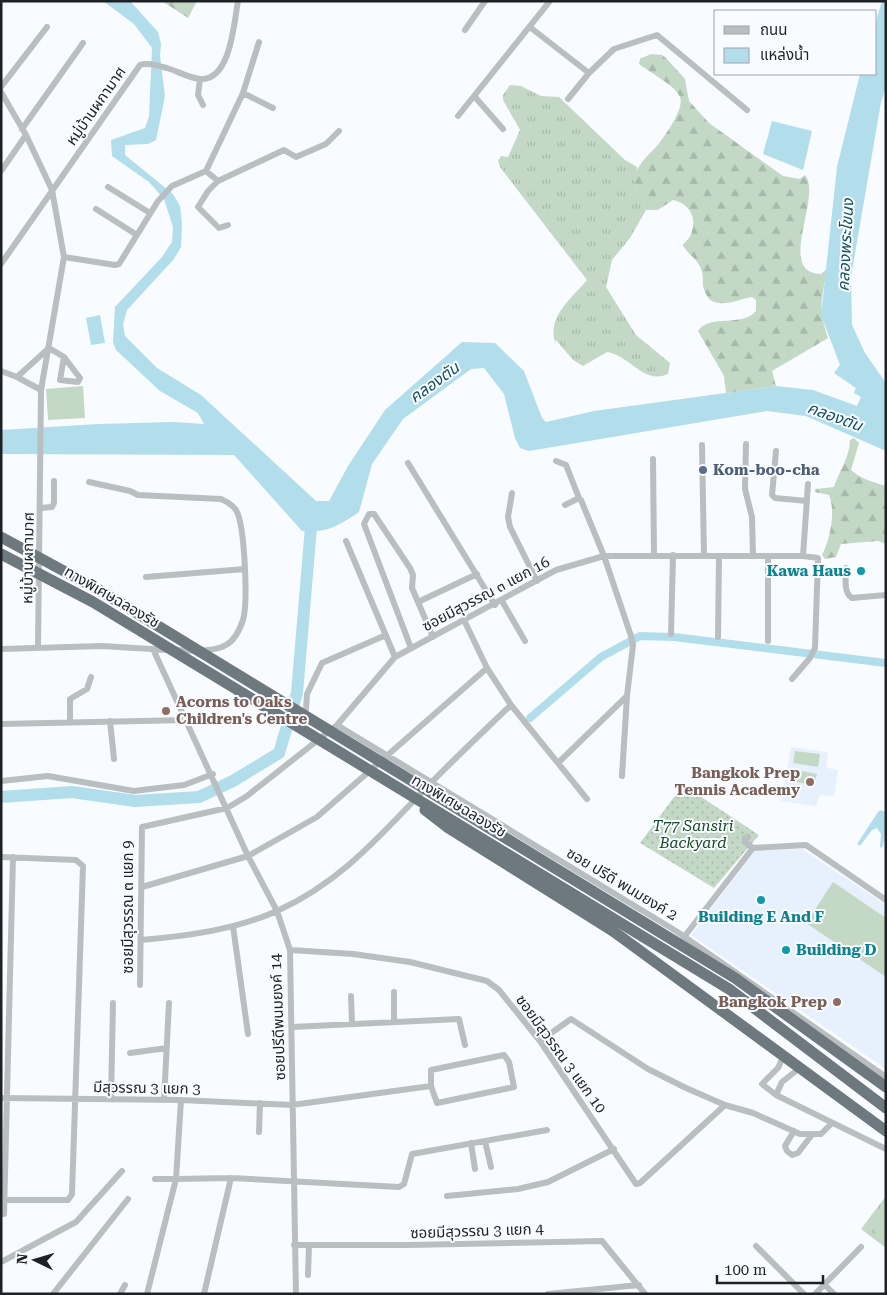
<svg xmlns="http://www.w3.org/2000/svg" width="887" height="1295" viewBox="0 0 887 1295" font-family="'Roboto Serif','Noto Sans Thai',serif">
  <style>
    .built { fill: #e7f0fd }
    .grass { fill: url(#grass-tufts) }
    .forest { fill: url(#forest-firs) }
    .garden { fill: url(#garden-dots) }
    .pitch { fill: #c3d9c6 }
    .water { fill: #b2deeb }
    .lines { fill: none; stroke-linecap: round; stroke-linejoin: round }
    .canal { stroke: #b2deeb; stroke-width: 8 }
    .river { stroke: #b2deeb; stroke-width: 12 }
    .street { stroke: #b9bec1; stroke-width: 6 }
    .highway { stroke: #6e797f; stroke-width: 11 }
    .highway-bridge { stroke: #6e797f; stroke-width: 11 }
    .service-dot { fill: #5c6f8a; stroke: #f8fbff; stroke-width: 2 }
    .culture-dot { fill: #0f9aa8; stroke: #f8fbff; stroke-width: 2 }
    .education-dot { fill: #8d6e63; stroke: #f8fbff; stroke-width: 2 }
    .labels { text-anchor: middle; stroke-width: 4; stroke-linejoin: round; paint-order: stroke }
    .street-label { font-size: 15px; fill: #1e2125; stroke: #f8fbff }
    .service-label { font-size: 15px; font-weight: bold; fill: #4e5e75; stroke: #f8fbff; text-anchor: start }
    .culture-label { font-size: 15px; font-weight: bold; fill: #0d838f; stroke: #f8fbff; text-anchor: end }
    .education-label { font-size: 15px; font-weight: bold; fill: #785e54; stroke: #f8fbff; text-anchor: end }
    .park-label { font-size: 15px; font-style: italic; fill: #174825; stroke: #f8fbff }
    .water-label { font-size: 16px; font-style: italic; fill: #13505e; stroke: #f8fbff }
  </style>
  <defs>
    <pattern id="grass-tufts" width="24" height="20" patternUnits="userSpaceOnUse" patternTransform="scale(1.25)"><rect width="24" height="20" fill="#c3d9c6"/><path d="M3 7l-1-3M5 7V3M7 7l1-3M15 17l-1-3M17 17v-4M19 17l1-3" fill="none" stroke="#a7baaa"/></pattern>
    <pattern id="forest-firs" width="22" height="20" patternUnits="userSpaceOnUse" patternTransform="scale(1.25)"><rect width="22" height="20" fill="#c3d9c6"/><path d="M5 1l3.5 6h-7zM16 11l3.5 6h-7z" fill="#a7baaa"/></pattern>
    <pattern id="garden-dots" width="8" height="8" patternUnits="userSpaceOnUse" patternTransform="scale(1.25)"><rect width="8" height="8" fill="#c3d9c6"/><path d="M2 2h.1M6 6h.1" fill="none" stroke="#a7baaa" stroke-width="1.8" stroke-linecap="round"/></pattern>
  </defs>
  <rect width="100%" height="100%" fill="#f8fbff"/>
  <path class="built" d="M791,747L828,752L826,768L838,770L834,796L820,795L816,806L781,801Z
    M802,849L886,905V1069L691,935L755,851Z"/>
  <path class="grass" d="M510,85L521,86L541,96L559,97L625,160L637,167L636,189L646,210L630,238L612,260L606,287L636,335L670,363L668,374C643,385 631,356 607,352L583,366L573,360L555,339L556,345C545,318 572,298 587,280L500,167L498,161L501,156L508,157L520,130L503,100V95Z
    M886,1196V1248L861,1229Z"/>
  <path class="forest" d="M162,1H197L188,18Z
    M651,54L662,55L666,58L685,79L689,101L709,123L783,176L800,179L805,175C823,196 775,273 821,274L828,268C821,298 818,308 828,338L772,371L776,386L726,393L724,376L698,331C710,313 742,328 756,311V300L752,297C739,299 724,308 710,300C698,284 706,282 701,269C698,259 687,254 683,245C686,241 691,237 692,231C697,216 688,203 673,200L658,210H646C628,178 632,171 656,147C664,138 685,108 680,97C676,86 649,72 639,64L640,59Z
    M854,438L859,443L851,470C861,479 873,482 886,486V544L878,541L841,544L836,557L825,559L822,555C830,540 836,511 829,495L815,492V489L834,487C839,471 850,457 850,440Z"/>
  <path class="garden" d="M683,785L759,835L714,888L640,843Z"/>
  <path class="pitch" d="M83,386L85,418L48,420L46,389Z
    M795,751L820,754L818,767L793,763Z
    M791,769L817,774L814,785L789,781Z
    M833,882L886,918V977L806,923Z
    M880,1208L886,1209V1238L875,1236Z"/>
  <path class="water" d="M103,1H130L158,32L161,44L160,56L165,96L156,140L148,144L125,145V155L173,194L180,206L182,223L181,247L174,259L127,310L123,324L125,336L157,368L201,395L316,501H329L348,466L385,410L462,342L495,343L524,371L542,418L546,422L594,411L776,386L813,390L857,406L861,397L854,393L856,388L834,373L840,365L821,315L837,167L860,74H876V21L882,1H886V87L881,102L851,277L852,325L865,353L886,383V451L806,416L767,411L529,451L520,448L515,438L504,394L484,368L471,369L403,419L372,464L359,512C338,526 328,533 302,531L234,455L1,454V430L98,424L173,422L204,424L198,413L160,391L116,350L113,342L115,307L162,257L172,242L173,227L164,199L149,182L112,156L111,140L145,128L149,117L152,48L134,24Z
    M772,121L812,131L803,170L763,154Z
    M100,315L105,343L91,345L86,318Z
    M881,810L885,812C884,825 887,836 882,848L880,847L881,834L877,828L872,830L860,846L857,844L878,812Z"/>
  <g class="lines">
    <path class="canal" d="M530,718L601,657L640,636L674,637L886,663"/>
    <path class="river" d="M1,797L72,792L135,801L199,797L233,781L279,753L297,693L312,515"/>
    <path class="street" d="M531,28L589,73L614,49L657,35L747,110
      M465,30L485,1
      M200,79L198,95L203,105
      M1,87L47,27
      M1,92L26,135L52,190L64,257L41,390L38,648
      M243,93L259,42
      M475,97L503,129
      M568,99L589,73
      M458,116L550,1
      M22,129L83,43
      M1,171L26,135
      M206,171L218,181L284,150L296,157L326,144L339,131
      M218,181L208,191L198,207L219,228L228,225
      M108,187L150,213
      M96,209L137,235
      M64,257L115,265L119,264L158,201L172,186L206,171L243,93L273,108
      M1,264L140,65C148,62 158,66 167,68C177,71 189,78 200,79C231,81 234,22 238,1
      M49,348L64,357L80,378L78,382L60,380L64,357
      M1,371L17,377L49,348
      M17,377L41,390
      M746,444L745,489L752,517L753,556
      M702,445L704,555
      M776,451L772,495L775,498L807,501
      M653,459L654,555
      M556,461L566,465L579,498
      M408,463L495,605
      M89,482L130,491L138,495L221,499C227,502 232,504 236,510C245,525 248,603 243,620C240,629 235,640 226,645C214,652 191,651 177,650
      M512,493L508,517L510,527L537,581
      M41,508L52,507L54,503V481
      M346,541L395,657
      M803,556L808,484
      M846,568C846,578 843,592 852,598L886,595
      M146,577L245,569
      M502,601L525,641
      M418,602L477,574
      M464,620L487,668L511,705L587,799
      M671,634L673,555
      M718,637L719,556
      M768,641V556
      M411,648L364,524L369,514H374L410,568L413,575L412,588L433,637
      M1,649L102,646L167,650
      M153,649L248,856L277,911L290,950L296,1294
      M306,709L307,694L322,663L386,635
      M110,721L114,759
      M70,722V699L87,689L91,677
      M1,724L187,720
      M337,725L676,931L886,1077
      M558,763L627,696L633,645L631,636L604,556L581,500L579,498L565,505
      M622,776L627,696
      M1,781L48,776L134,791L184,785L213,774
      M748,837L745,838V842L753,848
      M1,857L76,860L83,866L72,1194L68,1200H4
      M142,887L248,856L317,817L487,668
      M233,926L248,1034
      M684,937L753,848L806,845L886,900
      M141,940C187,936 234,930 277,911C343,881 381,834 430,784C456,757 484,731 511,705
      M290,950L353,954L410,962L487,981L499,990L540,1041L636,1184L640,1183L725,1105
      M140,985L142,827L227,808L247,796L337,725L395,657L556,570L604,556H803L818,558L815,648L810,658L792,679
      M394,992V1022
      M351,996L352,1024
      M292,1027L459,1019L465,1045
      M540,1041L571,1019L648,1069L686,1088L725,1105L753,1113L800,1134H821L831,1124
      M130,1053L167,1048
      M504,1055L509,1062L514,1087L437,1103L431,1086V1070Z
      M784,1055L778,1068L762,1084L776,1095L886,1149
      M776,1095L782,1082L801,1067
      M1,1098L181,1100L292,1105L431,1086
      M111,1099L113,1003
      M164,1100L169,1003
      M794,1131L785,1146L787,1151L792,1155L798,1153L811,1136
      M259,1132L260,1103
      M485,1141L491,1167
      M471,1143L475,1169
      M155,1179H176L181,1100
      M447,1196L518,1189L548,1182L614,1149
      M4,1214L13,857
      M294,1245H408L602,1241L645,1294
      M756,1246L804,1294
      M1,1262L76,1222L122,1171
      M308,1275L309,1245
      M824,1284L834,1294
      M53,1294L128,1199
      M120,1294L125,1285
      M147,1294L176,1179L231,1178L399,1187L404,1184L412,1154L547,1130
      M204,1294L231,1178
      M548,1294L639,1285
      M815,1294L861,1247"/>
    <path class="highway" d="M613,931L886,1131"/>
    <path class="highway-bridge" d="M1,537L99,590L735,978L886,1087
      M1,554L93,602L729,989L886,1108
      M425,810L447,827L613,931"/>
  </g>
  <circle class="service-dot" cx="703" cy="470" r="5"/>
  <g class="culture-dot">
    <circle cx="861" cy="571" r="5"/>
    <circle cx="761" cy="900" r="5"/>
    <circle cx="786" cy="950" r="5"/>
  </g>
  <g class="education-dot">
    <circle cx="166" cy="711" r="5"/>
    <circle cx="810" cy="782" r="5"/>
    <circle cx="837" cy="1002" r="5"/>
  </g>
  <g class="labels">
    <g class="street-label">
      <text transform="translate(96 106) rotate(-55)" y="5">หมู่บ้านผกามาศ</text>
      <text transform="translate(28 558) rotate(-89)" y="5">หมู่บ้านผกามาศ</text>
      <text transform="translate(486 594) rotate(-28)" y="5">ซอยมีสุวรรณ ๓ แยก 16</text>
      <text transform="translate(112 597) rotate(30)" y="5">ทางพิเศษฉลองรัช</text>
      <text transform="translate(459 806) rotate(31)" y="5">ทางพิเศษฉลองรัช</text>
      <text transform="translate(622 884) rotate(31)" y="5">ซอย ปรีดี พนมยงค์ 2</text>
      <text transform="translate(128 907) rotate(-90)" y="5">ซอยมีสุวรรณ ๓ แยก 9</text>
      <text transform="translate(278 1017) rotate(-92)" y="5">ซอยปรีดีพนมยงค์ 14</text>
      <text transform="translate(561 1054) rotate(54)" y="5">ซอยมีสุวรรณ 3 แยก 10</text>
      <text transform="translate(147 1088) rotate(1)" y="5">มีสุวรรณ 3 แยก 3</text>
      <text transform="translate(477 1231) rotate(-2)" y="5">ซอยมีสุวรรณ 3 แยก 4</text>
    </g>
    <g class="service-label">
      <text x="713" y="475">Kom-boo-cha</text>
    </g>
    <g class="culture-label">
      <text x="851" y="576">Kawa Haus</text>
      <text x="761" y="922" text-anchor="middle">Building E And F</text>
      <text x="796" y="955" text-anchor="start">Building D</text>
    </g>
    <g class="education-label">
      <text x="176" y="707" text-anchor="start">Acorns to Oaks<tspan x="176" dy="17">Children's Centre</tspan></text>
      <text x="800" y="778">Bangkok Prep<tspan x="800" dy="17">Tennis Academy</tspan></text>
      <text x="827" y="1007">Bangkok Prep</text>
    </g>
    <g class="park-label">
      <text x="693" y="831">T77 Sansiri<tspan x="693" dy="17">Backyard</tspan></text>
    </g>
    <g class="water-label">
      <text transform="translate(845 245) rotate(-87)" y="6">คลองพระโขนง</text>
      <text transform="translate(434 382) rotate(-36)" y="6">คลองตัน</text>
      <text transform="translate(835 416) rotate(20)" y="6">คลองตัน</text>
    </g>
  </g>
  <rect width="887" height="1295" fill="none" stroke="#1e2125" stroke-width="5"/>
  <rect x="714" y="10" width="162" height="65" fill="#f8fbff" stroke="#a1a4a8"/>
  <rect x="724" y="26" width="25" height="8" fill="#b9bec1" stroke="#a1a4a8"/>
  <text x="760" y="35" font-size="15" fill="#1e2125">ถนน</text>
  <rect x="724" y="48" width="25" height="15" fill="#b2deeb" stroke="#a1a4a8"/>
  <text x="760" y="60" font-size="15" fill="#1e2125">แหล่งน้ำ</text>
  <g transform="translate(35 1260) rotate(275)" stroke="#f8fbff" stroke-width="4" paint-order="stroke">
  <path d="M0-4L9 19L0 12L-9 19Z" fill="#1e2125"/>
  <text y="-8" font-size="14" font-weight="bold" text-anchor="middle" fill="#1e2125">N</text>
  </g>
  <path d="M717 1275v8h106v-8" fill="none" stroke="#1e2125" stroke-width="2.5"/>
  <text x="724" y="1275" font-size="15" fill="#1e2125" stroke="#f8fbff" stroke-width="4" paint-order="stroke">100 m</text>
</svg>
